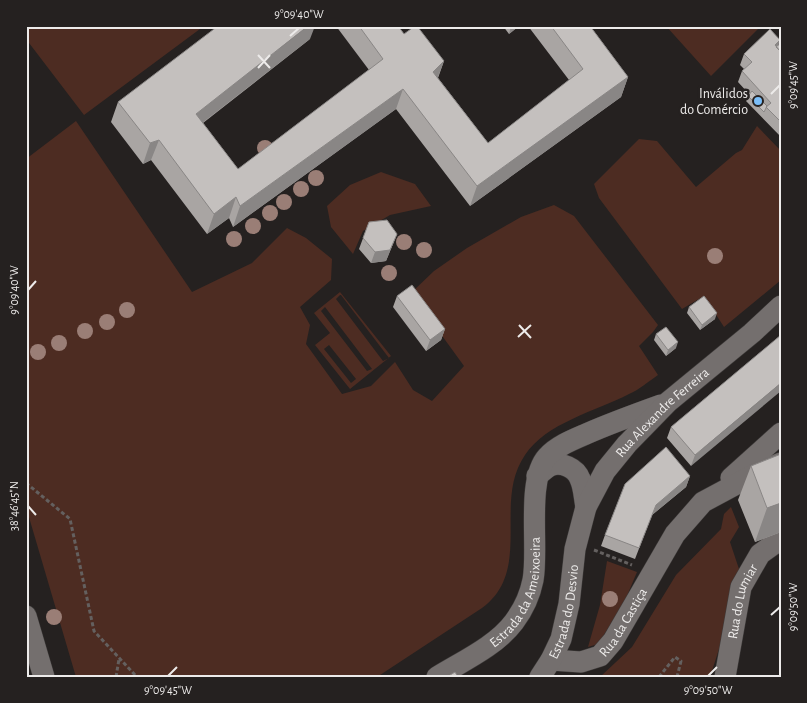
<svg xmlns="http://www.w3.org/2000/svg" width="807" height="703" viewBox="0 0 807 703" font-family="'Alegreya Sans',sans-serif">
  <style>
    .green { fill: #4d2c22; fill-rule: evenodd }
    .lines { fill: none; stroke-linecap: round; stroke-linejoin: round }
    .street-casing { stroke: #3f3c3b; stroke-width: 22 }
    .path { stroke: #64605f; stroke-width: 3; stroke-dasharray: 4 2.5; stroke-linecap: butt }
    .street { stroke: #746f6e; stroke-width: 21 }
    .tree { fill: #9a7e76 }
    .wall { fill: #a9a5a3 }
    .shaded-wall { fill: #898685 }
    .building { fill: #c4c0be; stroke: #898685 }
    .ticks { fill: none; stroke: #edebea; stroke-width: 2 }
    .poi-dot { fill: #7bbef8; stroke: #252120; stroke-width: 2 }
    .labels { text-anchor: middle; stroke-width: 5; stroke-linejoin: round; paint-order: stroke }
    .poi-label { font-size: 14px; fill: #edebea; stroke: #252120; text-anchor: end }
    .street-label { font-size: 14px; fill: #edebea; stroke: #252120 }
    .neatline { fill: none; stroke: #edebea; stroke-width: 2 }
    .ticks-label { font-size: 12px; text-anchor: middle; fill: #edebea }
  </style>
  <rect width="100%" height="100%" fill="#252120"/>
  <path class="green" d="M26,26H204L84,115L26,39Z
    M666,26H761L711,76Z
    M76,121L192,292L252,263L287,228L306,238L332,259L331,280L300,307L310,325L306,344L342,394L371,386L395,362L413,390L432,401L464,366L411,293L434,271L467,248L521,217L554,205L574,216L658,325L653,332L639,346L658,375C649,381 639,390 629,394C596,411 546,423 525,455C492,503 534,569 482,608L377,677H76L26,507V159Z
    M757,126L781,151V280L724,327L704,296L682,309L599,198L594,184L639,139L657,141L696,187L736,153L742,150Z
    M381,172L415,184L431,206L390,215L363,231L353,254L331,227L327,206L350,185Z
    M340,292L391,356L350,389L315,345L330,333L314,313ZM340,295H341L389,358L383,361L336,299ZM325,307L372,369L367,371L321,311ZM329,345L356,379L351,383L324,349Z
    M731,507L739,527L730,542L740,572L729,618L710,677H600L632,647L676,575L721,529L724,514Z
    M607,561L637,572L624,603L602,638L598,644L588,647L600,605Z"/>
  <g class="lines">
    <g class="street-casing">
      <g id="street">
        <path d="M537,476C541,473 546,468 550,466C561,461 576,468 580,479C584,487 584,498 586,507"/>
        <path d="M731,478L781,433"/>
        <path d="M26,616L44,677"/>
        <path id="s1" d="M551,660L581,662L600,656L613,641L675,534L703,502L759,472L781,463"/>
        <path id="s2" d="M437,677C463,661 496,646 514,622C523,610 530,595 533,580C539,549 526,480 547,457C557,446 572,440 586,434C611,423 636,414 661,405"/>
        <path id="s3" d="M540,677L551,660L561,639L569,604L575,549L586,507L605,471L627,444L668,402L752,333L781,306"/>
        <path id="s4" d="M725,677L741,587L760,554L781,539"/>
      </g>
    </g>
    <path class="path" d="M26,483L70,519L94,631L137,677
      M594,550L632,565
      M116,677L119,659
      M659,677L675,657L681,661L677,677"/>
    <use href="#street" class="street"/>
  </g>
  <g class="tree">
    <circle cx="265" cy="148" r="8"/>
    <circle cx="316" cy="178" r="8"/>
    <circle cx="301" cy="189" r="8"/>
    <circle cx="284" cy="202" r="8"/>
    <circle cx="270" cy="213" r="8"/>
    <circle cx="253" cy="226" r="8"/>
    <circle cx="234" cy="239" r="8"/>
    <circle cx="404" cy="242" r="8"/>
    <circle cx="424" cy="250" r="8"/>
    <circle cx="715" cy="256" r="8"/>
    <circle cx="389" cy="273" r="8"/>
    <circle cx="127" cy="310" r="8"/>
    <circle cx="107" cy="322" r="8"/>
    <circle cx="85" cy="331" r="8"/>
    <circle cx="59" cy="343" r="8"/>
    <circle cx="38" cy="352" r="8"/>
    <circle cx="610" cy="599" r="8"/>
    <circle cx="54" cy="617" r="8"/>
  </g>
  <path class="wall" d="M336,26H398L404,34L444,61L438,78L488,143L569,80L528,26H590L628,77L621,97L470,206L396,109L233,227L229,218L207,234L151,160L143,164L111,122L118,102L310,39L203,123L238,169L369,70Z
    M503,26H519L509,34Z
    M780,40L778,45L781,43V137L746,101L748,96L749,94L738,82L742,71L744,69L740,65L744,54Z
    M369,222L397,234L386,261L371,263L359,249Z
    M397,296L445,329L441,340L426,351L393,307Z
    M689,307L715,319L700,330L687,313Z
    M656,334L676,348L666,356L654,340Z
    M781,335L691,466L667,438L671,427Z
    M751,466L781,532L755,542L738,500Z
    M690,476L686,487L652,515L635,559L601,546L605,535Z"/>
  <path class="shaded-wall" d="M308,26H315L310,39L188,134L196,114Z
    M511,26H519L509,34Z
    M780,40L776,51L775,45Z
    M444,61L436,82L433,72Z
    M628,77L621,97L470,206L477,186Z
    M403,89L396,109L233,227L240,206Z
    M159,140L151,160L143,164L150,143Z
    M236,197L229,218L207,234L214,214Z
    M397,234L386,261L371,263L375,252Z
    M717,313L715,319L700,330L702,325Z
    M445,329L441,340L426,351L430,340Z
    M678,342L676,348L666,356L668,350Z
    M781,383V391L691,466L695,455Z
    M690,476L686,487L652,515L635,559L656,505Z
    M781,503V532L755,542L767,508Z"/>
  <path class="building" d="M218,26H308L196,114L238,169L383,59L359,26H398L404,34L415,26H417L444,61L433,72L488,143L583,69L551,26H590L628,77L477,186L403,89L240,206L236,197L214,214L159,140L150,143L118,102Z
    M770,29L780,40L775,45L781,52V122L766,107L771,103L742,71L752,62L744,54Z
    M781,43V52L776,47Z
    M752,91L767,106L764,112L748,96Z
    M387,220L397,234L390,250L375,252L363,238L369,222Z
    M412,285L445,329L430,340L397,296Z
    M704,296L717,313L702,325L689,307Z
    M666,327L678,342L668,350L656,334Z
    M781,335V383L695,455L671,427Z
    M666,447L690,476L656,505L639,548L605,535L625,484Z
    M781,454V503L767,508L751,466Z
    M455,672L458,677H447Z"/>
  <path class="ticks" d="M290,36L299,28M258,55L270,68M258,68L270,55M771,94L780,85M28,290L36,281M519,325L531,338M518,337L531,325M28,506L36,515M771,615L780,607M168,676L177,667M708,676L717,667"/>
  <circle class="poi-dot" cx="758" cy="101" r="5"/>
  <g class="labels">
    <g class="poi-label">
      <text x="748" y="98">Inválidos<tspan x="748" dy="16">do Comércio</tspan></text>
    </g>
    <g class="street-label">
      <text dy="5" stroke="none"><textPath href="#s3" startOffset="301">Rua Alexandre Ferreira</textPath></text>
      <text dy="5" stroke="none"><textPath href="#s2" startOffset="124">Estrada da Ameixoeira</textPath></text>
      <text dy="5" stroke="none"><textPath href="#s4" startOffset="78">Rua do Lumiar</textPath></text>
      <text dy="5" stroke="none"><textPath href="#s3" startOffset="71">Estrada do Desvio</textPath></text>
      <text dy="5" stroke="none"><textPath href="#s1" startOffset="91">Rua da Castiça</textPath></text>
    </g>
  </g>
  <rect width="807" height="703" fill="none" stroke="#252120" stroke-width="55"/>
  <rect x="28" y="28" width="752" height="648" class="neatline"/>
  <g class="ticks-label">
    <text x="299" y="18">9°09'40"W</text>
    <text transform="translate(793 85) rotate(-90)" y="4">9°09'45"W</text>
    <text transform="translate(14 290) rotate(-90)" y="4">9°09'40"W</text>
    <text transform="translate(14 506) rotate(-90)" y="4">38°46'45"N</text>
    <text transform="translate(793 607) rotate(-90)" y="4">9°09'50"W</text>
    <text x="168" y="694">9°09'45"W</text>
    <text x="708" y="694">9°09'50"W</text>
  </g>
</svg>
